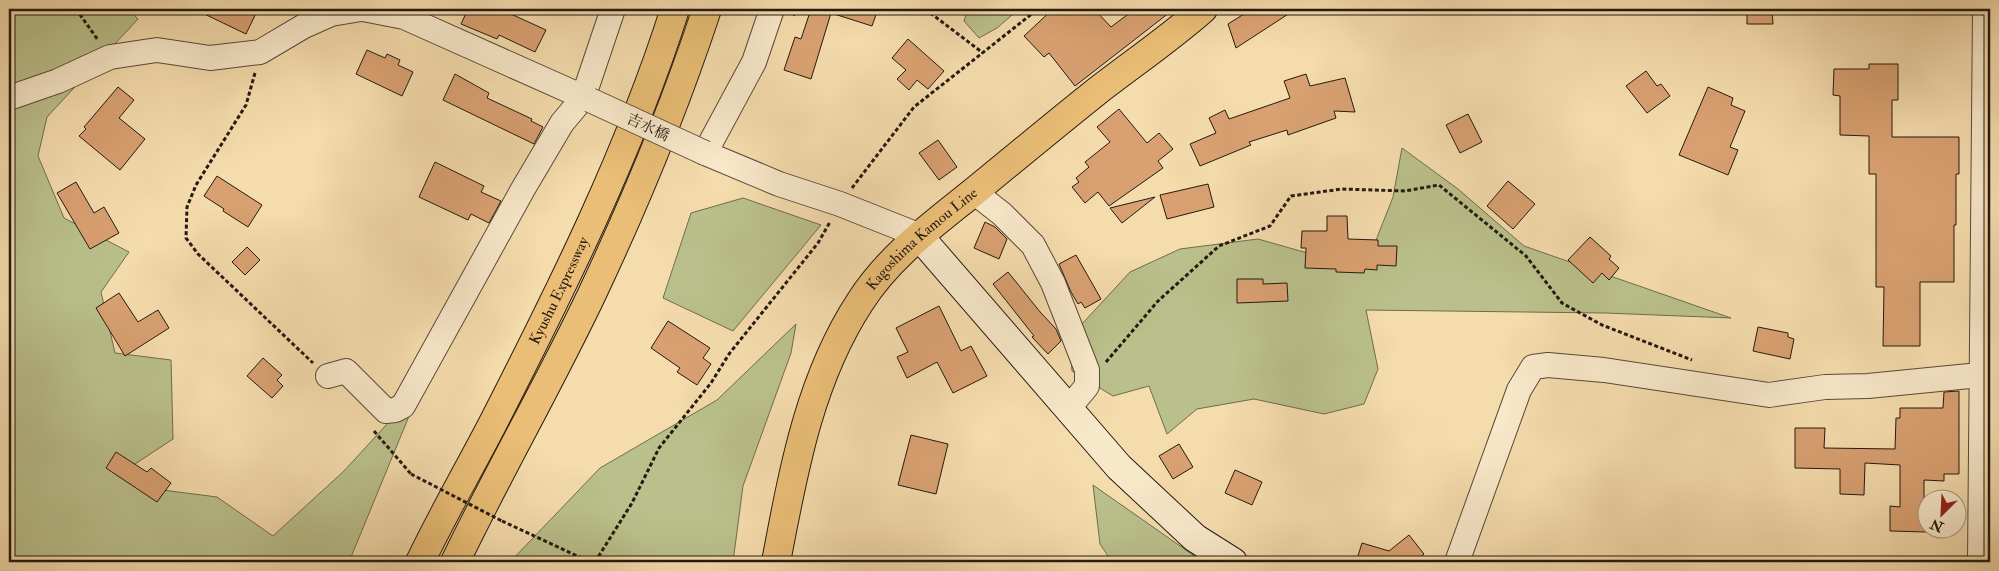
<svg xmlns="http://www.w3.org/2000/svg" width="1999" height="571" viewBox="0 0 1999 571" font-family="'IM FELL Double Pica','Noto Serif JP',serif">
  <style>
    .green { fill: #bac08b; stroke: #6f6c4e }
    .building { fill: #d9a172; stroke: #241911 }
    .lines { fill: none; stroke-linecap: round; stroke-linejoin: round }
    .street-casing { stroke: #584a38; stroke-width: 26 }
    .secondary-casing { stroke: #241911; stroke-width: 30 }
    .primary-casing { stroke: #241911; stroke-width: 30 }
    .highway-casing { stroke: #241911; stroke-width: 30 }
    .path { stroke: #241911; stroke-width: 3; stroke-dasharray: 4 2.5; stroke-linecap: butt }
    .street { stroke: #f8e8ca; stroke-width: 24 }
    .secondary { stroke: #f8e8ca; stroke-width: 28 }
    .primary { stroke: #eabe76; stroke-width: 28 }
    .highway { stroke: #eabe76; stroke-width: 28 }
    .street-bridge-casing { stroke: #584a38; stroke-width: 26; stroke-linecap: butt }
    .path-bridge { stroke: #241911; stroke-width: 3; stroke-dasharray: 4 2.5; stroke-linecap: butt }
    .street-bridge { stroke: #f8e8ca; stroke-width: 24 }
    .labels { text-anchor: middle; stroke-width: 4; stroke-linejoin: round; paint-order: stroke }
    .street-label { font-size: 15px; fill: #241911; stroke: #f8e8ca }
  </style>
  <rect width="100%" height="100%" fill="#f5dcad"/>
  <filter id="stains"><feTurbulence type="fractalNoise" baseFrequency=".004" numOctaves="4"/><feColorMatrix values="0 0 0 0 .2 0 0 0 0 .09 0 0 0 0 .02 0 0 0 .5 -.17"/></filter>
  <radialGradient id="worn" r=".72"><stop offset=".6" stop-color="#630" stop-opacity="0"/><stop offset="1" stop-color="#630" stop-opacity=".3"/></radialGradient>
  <path class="green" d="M9,9H128L138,19L47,117L38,156L64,218L129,252L101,292L115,353L171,360L173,439L129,468L147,488L217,497L273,536L344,471L421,387L349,562H9Z
    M968,9H1019L997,28L979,38L964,21Z
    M1402,148L1458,189L1524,246L1731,318L1605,313L1366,310L1378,369L1364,404L1324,414L1254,399L1197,409L1167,434L1149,386L1113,396L1072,371L1069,338L1130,272L1180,249L1258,239L1325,258H1369L1393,197Z
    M743,198L821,225L733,331L663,298L691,213Z
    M796,324L791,353L743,486L733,562H510L600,468L717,400Z
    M1093,485L1203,562H1112L1100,544Z"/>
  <path class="building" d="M194,9H258L246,34Z
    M468,9H500L546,30L535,52L499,35L497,39L461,24Z
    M811,9H878L872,26L831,13L811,79L784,70L795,37L801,39Z
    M1053,9H1094L1111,27L1135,9H1174L1075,86L1049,53L1044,57L1024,36Z
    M1252,9H1296L1236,48L1228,24Z
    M1747,9H1772L1773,24H1747Z
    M908,39L944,71L928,89L917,80L909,90L897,79L906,70L892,58Z
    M367,50L385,58L387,54L400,60L398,65L413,72L402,96L356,74Z
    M1869,64H1898V100H1892V137H1959V174H1956V225H1954V282H1920V346H1883L1884,287H1876V174H1869V136L1840,135V96L1833,95L1834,69H1869Z
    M1646,71L1657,86L1661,84L1670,96L1647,113L1626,86Z
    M455,74L489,93L487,98L532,119L531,121L543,127L534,144L443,100Z
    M1306,74L1310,86L1345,78L1355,112L1334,111L1336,118L1288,135L1287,130L1249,142L1251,145L1200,166L1190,144L1216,133L1209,118L1225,110L1229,119L1290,98L1284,81Z
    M118,87L134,100L119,118L145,139L120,170L79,136L86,129L84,127Z
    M1708,87L1733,98L1731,105L1745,111L1730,147L1738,150L1728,175L1679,155Z
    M1119,109L1147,143L1159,133L1173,149L1158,161L1163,168L1109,206L1098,192L1085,203L1072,187L1079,182L1076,178L1089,167L1085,162L1110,142L1097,127Z
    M1468,114L1482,142L1460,153L1446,125Z
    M938,140L957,167L939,180L919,153Z
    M435,162L484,186L481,192L501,201L489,223L471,214L468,220L419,197Z
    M217,176L262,205L248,227L223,211L224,209L204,196Z
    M1508,181L1535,204L1513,229L1487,206Z
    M76,182L94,213L104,207L119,233L90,249L57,193Z
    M1208,184L1214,207L1167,219L1160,195Z
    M1155,197L1122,223L1110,208Z
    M1327,216H1347L1348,239L1378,240V246H1397L1396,266L1377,265V270L1365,269L1364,273L1336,272V269L1305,268L1306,248H1301L1302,231H1327Z
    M985,222L995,227L1007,239L999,259L974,248Z
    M1590,237L1611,256L1609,259L1619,268L1609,280L1602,273L1593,283L1568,260Z
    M247,247L260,260L245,275L232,262Z
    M1076,255L1101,299L1085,308L1081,302L1078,304L1071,292L1059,264Z
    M1008,272L1041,313L1056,329L1061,341L1048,354L1032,337L1034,336L993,284Z
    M1237,279H1263V284L1287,283L1288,301L1237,303Z
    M119,293L138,322L158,310L169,328L125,356L96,308Z
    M939,306L961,351L971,346L987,376L953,393L937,362L907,378L897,357L908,352L896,328Z
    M668,321L710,348L703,358L711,364L697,385L677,372L680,368L651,348Z
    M1758,327L1788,333V337L1794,339L1790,359L1753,351Z
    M263,358L282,375L277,380L283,386L272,398L247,376Z
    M1959,391V474H1944V481L1924,480V515H1926V532L1890,531V506L1900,507V465L1865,463L1864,495L1840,494V469L1795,468V428H1825L1824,448L1895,449L1896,418H1900V408H1943L1944,392Z
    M911,435L948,444L936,494L898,485Z
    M1179,444L1193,467L1173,479L1159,456Z
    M116,452L147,472L151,468L171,483L157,502L106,468Z
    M1235,470L1262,482L1252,505L1225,493Z
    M1409,535L1424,554L1415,562H1356L1362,543L1389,551Z"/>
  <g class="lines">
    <g class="street-casing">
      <path id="street" d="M363,9L404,17L590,100
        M772,9L754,62L705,153L779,184L840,204L918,235
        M9,98L58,81L110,57L157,50L210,58L260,52L304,26L331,14L361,9
        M974,192L1002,214L1033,245L1053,283L1087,370V386L1068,409
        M328,376L346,371L386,411L395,410L403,406L523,189L562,123L583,98L613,9
        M1457,562L1519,390L1533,367L1548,365L1604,370L1769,395L1825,387L1868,386L1990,374
        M1980,562L1985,9"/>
    </g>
    <g class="secondary-casing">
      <path id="secondary" d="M918,235L1119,467L1195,538L1233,562"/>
    </g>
    <g class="primary-casing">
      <g id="primary">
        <path id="s1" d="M776,562C793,473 809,380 860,302C889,256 934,224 976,190C1016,157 1056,124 1096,92C1132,64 1169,39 1203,9"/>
      </g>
    </g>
    <g class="highway-casing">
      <g id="highway">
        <path id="s2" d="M420,562C442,516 468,471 492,425C561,290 629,154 675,9"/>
        <path d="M455,562C498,473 548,386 591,296C635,203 675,106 707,9"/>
      </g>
    </g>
    <path class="path" d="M76,9L98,40
      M925,9L983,53
      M793,15L800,9
      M255,73L246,105L196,185L187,207L186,238L198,254L313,363
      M852,188L914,107L1038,9
      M1106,362L1158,301L1219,246L1270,226L1291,196L1342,189L1405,191L1439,185L1526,256L1562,303L1602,325L1692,360
      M374,431L411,474
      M502,521L590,562
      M595,562L632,503L659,448L711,383L729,354L818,243L830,222"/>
    <use href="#street" class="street"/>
    <use href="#secondary" class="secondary"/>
    <use href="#primary" class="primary"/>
    <use href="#highway" class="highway"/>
    <g class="street-bridge-casing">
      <path id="street-bridge" d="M590,100L705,153"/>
    </g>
    <path class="path-bridge" d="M411,474L502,521"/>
    <use href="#street-bridge" class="street-bridge"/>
  </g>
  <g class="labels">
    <g class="street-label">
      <text transform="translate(648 127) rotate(25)" y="5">吉水橋</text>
      <text dy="5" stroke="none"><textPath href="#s1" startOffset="364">Kagoshima Kamou Line</textPath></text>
      <text dy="5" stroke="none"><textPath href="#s2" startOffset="305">Kyushu Expressway</textPath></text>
    </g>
  </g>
  <rect width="1999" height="571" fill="none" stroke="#f5dcad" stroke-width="30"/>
  <rect x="10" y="10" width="1979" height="551" fill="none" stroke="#241911" stroke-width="2.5"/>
  <rect x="15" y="15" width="1969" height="541" fill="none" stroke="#241911"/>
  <g transform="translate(1942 514) rotate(204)"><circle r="24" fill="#f8e8ca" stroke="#a39580"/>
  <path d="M0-4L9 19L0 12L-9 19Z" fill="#8f2418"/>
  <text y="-8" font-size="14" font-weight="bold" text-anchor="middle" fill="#241911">N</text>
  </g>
  <rect width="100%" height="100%" filter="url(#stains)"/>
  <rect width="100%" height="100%" fill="url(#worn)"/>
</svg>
